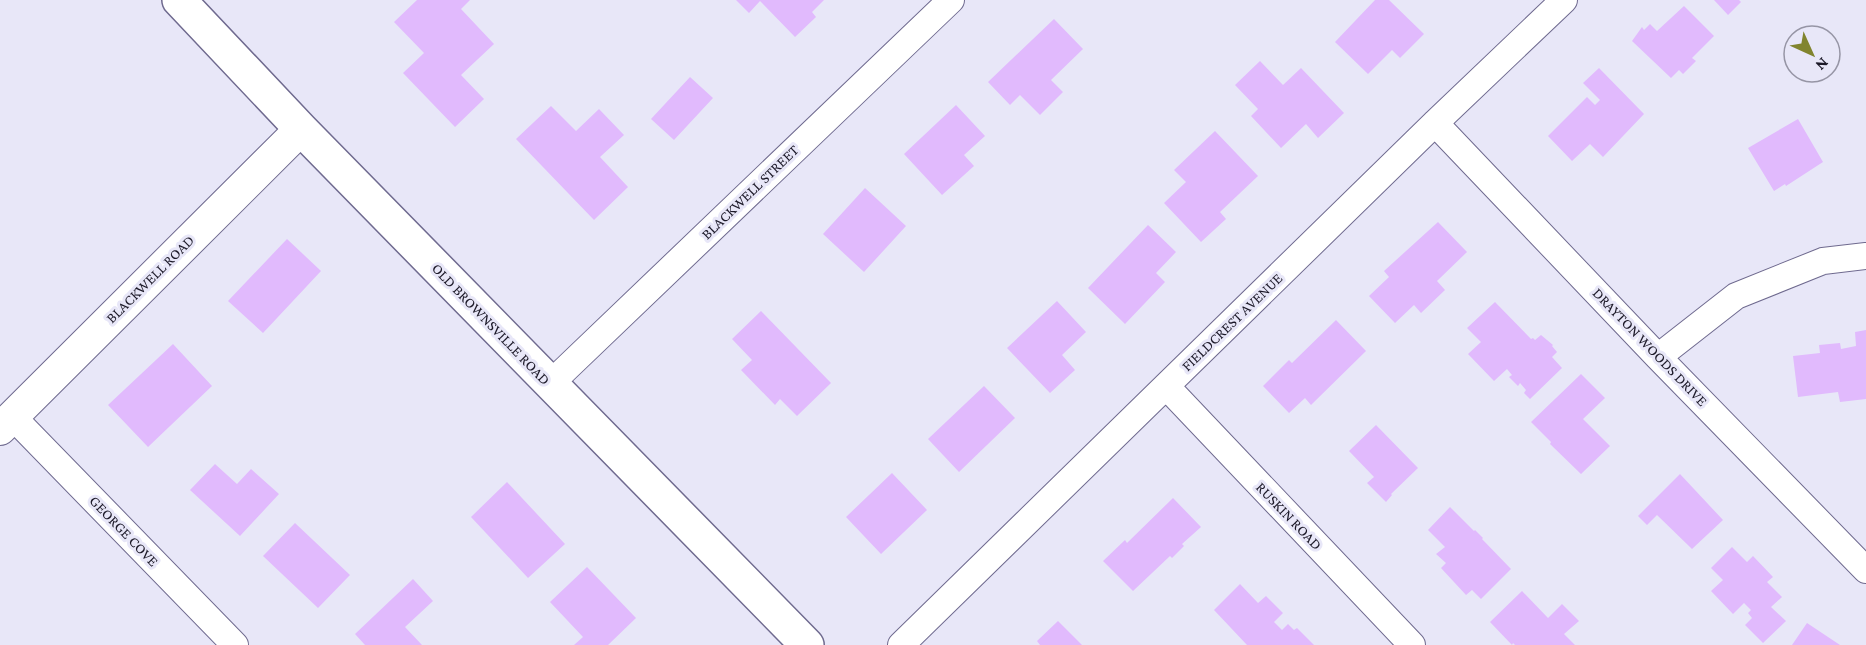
<svg xmlns="http://www.w3.org/2000/svg" width="1866" height="645" viewBox="0 0 1866 645" font-family="'Crimson Pro',serif">
  <style>
    .building { fill: #e1bafd }
    .lines { fill: none; stroke-linecap: round; stroke-linejoin: round }
    .minor-casing { stroke: #6f6a8f; stroke-width: 28 }
    .tertiary-casing { stroke: #6f6a8f; stroke-width: 34 }
    .secondary-casing { stroke: #6f6a8f; stroke-width: 36 }
    .minor { stroke: #fff; stroke-width: 26 }
    .tertiary { stroke: #fff; stroke-width: 32 }
    .secondary { stroke: #fff; stroke-width: 33 }
    .labels { text-anchor: middle; stroke-width: 6; stroke-linejoin: round; paint-order: stroke }
    .street-label { font-size: 15px; fill: #1c1928; stroke: #e8e7f8 }
  </style>
  <rect width="100%" height="100%" fill="#e8e7f8"/>
  <path class="building" d="M417,0H470L461,9L494,44L461,75L484,99L455,127L403,73L424,53L394,22Z
    M736,0H824L812,12L816,17L795,37L760,1L749,13Z
    M1375,0H1389L1424,34L1400,58L1392,50L1368,74L1335,42Z
    M1714,0H1739L1741,2L1728,15Z
    M1684,6L1714,36L1692,58L1696,61L1683,74L1679,70L1671,78L1632,41L1642,27L1644,30L1650,24L1657,31Z
    M1054,19L1083,49L1051,80L1063,92L1040,115L1020,95L1010,105L988,82Z
    M1260,61L1283,85L1301,68L1344,113L1318,138L1306,124L1281,148L1251,116L1258,109L1235,85Z
    M1599,68L1644,114L1603,157L1590,144L1572,161L1548,136L1587,97L1595,105L1600,100L1583,83Z
    M690,77L713,98L674,140L651,119Z
    M956,105L985,136L964,155L974,166L942,195L904,154Z
    M551,106L576,131L599,109L624,135L600,157L628,187L594,220L516,139Z
    M1798,119L1823,162L1786,186L1785,184L1774,191L1748,148Z
    M1215,131L1258,176L1220,212L1226,219L1201,242L1164,203L1186,182L1174,170Z
    M865,188L906,226L864,272L823,234Z
    M1438,222L1467,252L1437,281L1445,290L1421,313L1414,305L1395,323L1369,296L1389,277L1384,271Z
    M1148,225L1176,252L1156,273L1165,282L1125,324L1088,288Z
    M287,239L321,271L263,333L228,301Z
    M1057,301L1086,332L1062,355L1075,370L1050,393L1007,348Z
    M1495,302L1531,339L1533,338L1535,340L1541,335L1553,345L1552,346L1557,352L1552,357L1562,368L1530,399L1524,393L1526,390L1520,383L1518,386L1509,377L1512,375L1507,369L1494,381L1468,354L1481,342L1467,328Z
    M761,311L831,383L797,416L780,399L775,405L741,370L752,360L732,339Z
    M1336,320L1366,351L1311,405L1305,398L1289,413L1263,386L1289,360L1292,363Z
    M1866,330V399L1840,402L1838,392L1798,397L1793,356L1820,353L1819,345L1840,343L1841,349L1856,346L1855,332Z
    M173,344L212,386L148,447L108,405Z
    M1581,374L1605,398L1583,419L1610,446L1581,474L1550,444L1551,442L1531,422Z
    M984,386L1015,418L959,472L928,439Z
    M1376,425L1418,468L1391,494L1392,495L1386,502L1367,483L1374,477L1349,451Z
    M215,464L237,484L251,469L279,494L240,536L190,490Z
    M892,473L927,510L881,554L846,517Z
    M1680,474L1723,520L1692,549L1657,515L1647,525L1638,516Z
    M507,482L565,544L528,578L471,517Z
    M1173,498L1201,527L1182,544L1184,546L1172,558L1170,556L1133,591L1103,561L1125,540L1127,543Z
    M1450,507L1474,531L1475,530L1483,538L1482,539L1511,569L1481,599L1472,590L1466,595L1441,568L1446,563L1436,554L1445,547L1428,530Z
    M295,523L350,575L318,608L263,556Z
    M1732,547L1747,562L1753,556L1773,577L1767,582L1782,597L1771,607L1786,621L1763,643L1745,625L1752,618L1748,613L1751,610L1744,603L1733,614L1711,591L1723,580L1711,568Z
    M587,567L636,618L608,645H574L583,637L550,602Z
    M413,579L433,601L405,627L422,645H365L355,634Z
    M1240,584L1258,603L1266,596L1283,613L1274,622L1282,630L1288,624L1294,630L1297,628L1314,645H1247L1214,610Z
    M1522,591L1548,618L1562,604L1579,621L1564,634L1575,645H1515L1513,643L1512,645L1490,622Z
    M1058,621L1082,645H1040L1037,641Z
    M1807,623L1840,645H1792Z"/>
  <g class="lines">
    <g class="minor-casing">
      <path id="minor" d="M1435,123L1658,357L1866,570
        M1658,357L1736,296L1823,261L1866,256
        M550,384L951,0
        M1166,386L1412,645
        M13,417L235,645
        M901,645L1435,123L1564,0"/>
    </g>
    <g class="tertiary-casing">
      <path id="tertiary" d="M0,429L301,129"/>
    </g>
    <g class="secondary-casing">
      <path id="secondary" d="M179,0L301,129L807,645"/>
    </g>
    <use href="#minor" class="minor"/>
    <use href="#tertiary" class="tertiary"/>
    <use href="#secondary" class="secondary"/>
  </g>
  <g class="labels">
    <g class="street-label">
      <text transform="translate(750 192) rotate(-44)" y="5">BLACKWELL STREET</text>
      <text transform="translate(150 279) rotate(-45)" y="5">BLACKWELL ROAD</text>
      <text transform="translate(1232 322) rotate(-44)" y="5">FIELDCREST AVENUE</text>
      <text transform="translate(491 324) rotate(46)" y="5">OLD BROWNSVILLE ROAD</text>
      <text transform="translate(1650 347) rotate(46)" y="5">DRAYTON WOODS DRIVE</text>
      <text transform="translate(1289 516) rotate(46)" y="5">RUSKIN ROAD</text>
      <text transform="translate(124 531) rotate(46)" y="5">GEORGE COVE</text>
    </g>
  </g>
  <g transform="translate(1812 54) rotate(135)"><circle r="28" fill="#e8e7f8" stroke="#9695a5" stroke-width="1.5"/>
  <path d="M0-4.5L10 22L0 15L-10 22Z" fill="#81842e"/>
  <text y="-9" font-size="16" font-weight="bold" text-anchor="middle" fill="#1c1928">N</text>
  </g>
</svg>
